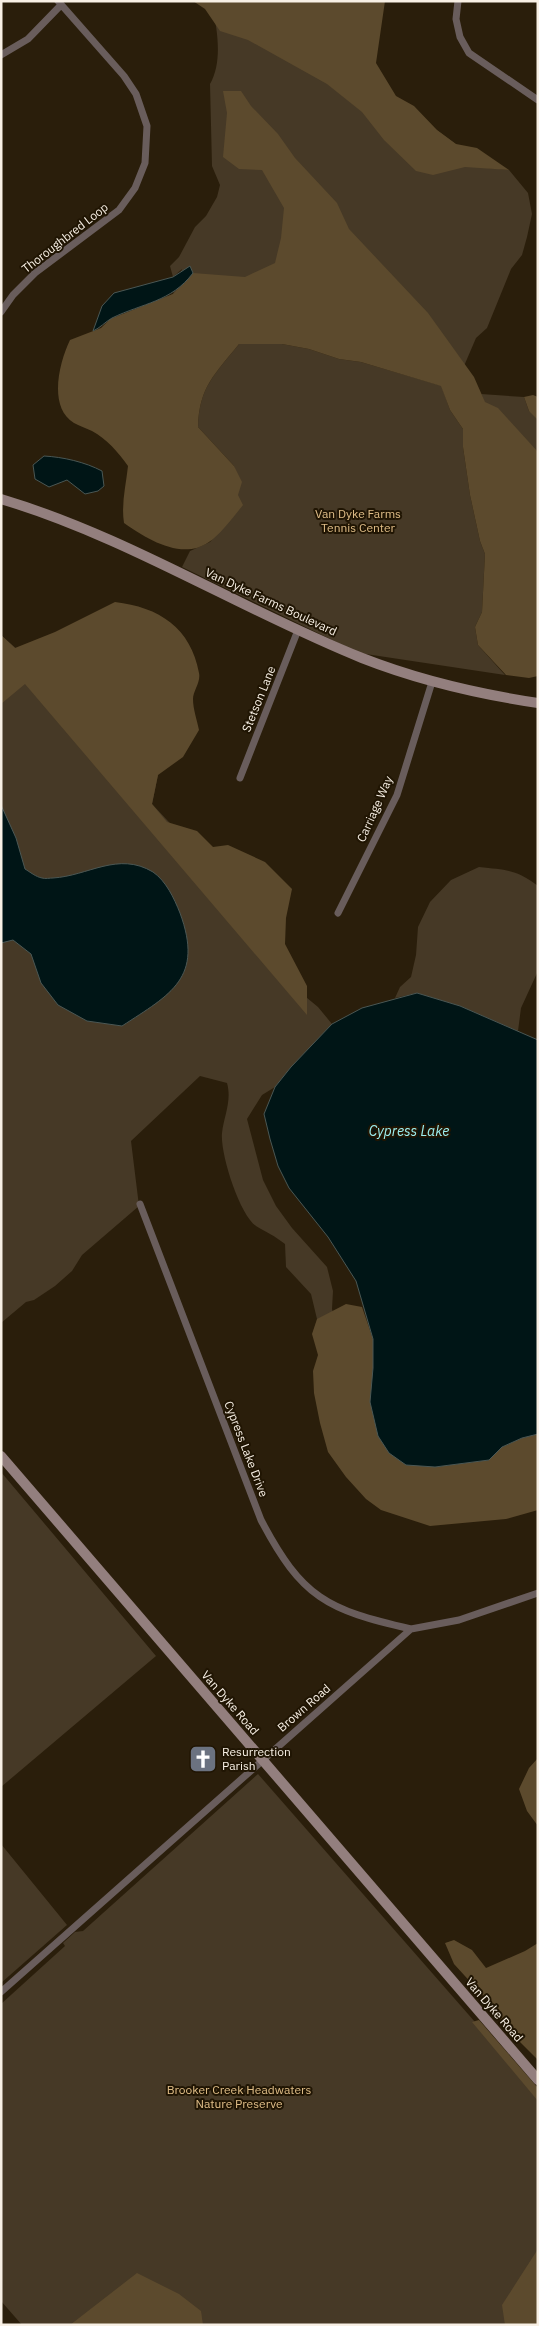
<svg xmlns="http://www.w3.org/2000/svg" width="539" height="2326" viewBox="0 0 539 2326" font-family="'IBM Plex Sans',sans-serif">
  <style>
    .green { fill: #463926 }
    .forest { fill: #5c4a2d }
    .water { fill: #001516; stroke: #4a5754 }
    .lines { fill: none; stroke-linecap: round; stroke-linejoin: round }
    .street { stroke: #695d5c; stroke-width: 7 }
    .secondary { stroke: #937f7e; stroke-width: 10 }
    .labels { text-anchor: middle; stroke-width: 4; stroke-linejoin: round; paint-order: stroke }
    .street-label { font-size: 12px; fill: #f8f0e5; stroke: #201503 }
    .park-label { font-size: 12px; fill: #e0be88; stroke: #201503 }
    .poi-label { font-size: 12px; fill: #f8f0e5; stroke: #201503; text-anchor: start }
    .water-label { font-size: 14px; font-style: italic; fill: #9ceff0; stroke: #201503 }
  </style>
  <rect width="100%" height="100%" fill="#2a1e0b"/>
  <path class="green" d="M213,10L369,80L488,168L509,170L528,193L532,214L527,237L522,255L511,269L487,328L476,338L464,366L484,400L481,394L524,397L529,411L538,414V670L480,460L442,387L450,410L463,429V447L470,495L480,541L485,554L482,612L475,627L478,645L505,675L359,653L182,567L190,551L210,542L235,514L238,495L234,466L198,427C199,387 215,374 239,344H282L309,349L339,359L361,362L439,385L422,371L241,330L139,465L129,312L173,294L182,269L173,277L170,266L179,257L195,227L206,216L217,197L220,185L212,166L210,84C222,63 218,33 213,10Z
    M1,635L158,775L152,804L273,933L295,988L318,1007L332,1024L291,1067L275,1087L262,1095L247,1119L263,1180L276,1206L292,1228L327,1267L333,1291L332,1309L357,1400L425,1517L316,1331L317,1319L311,1294L286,1267L285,1244C275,1236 266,1232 256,1226C239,1214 220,1153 222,1133C224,1116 232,1101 227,1083L200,1076L131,1141L139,1206L82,1255L72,1271L55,1286L34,1300L26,1302L1,1323Z
    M479,867C506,870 516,869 538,886V971L521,1008L518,1031L460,1006L417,993L395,998L400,987L411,977L416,955L418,927L430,902L451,880Z
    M1,1472L156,1656L1,1787Z
    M258,1774L538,2094V2325H22L1,2301V2004L65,1946L63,1943L75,1932L83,1931Z
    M1,1844L67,1925L1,1983Z"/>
  <path class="forest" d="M193,1H385L376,63L396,96L414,106L437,130L456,144L477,148L509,170L465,167L433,175L416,171L384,140L362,112L327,84L248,40L220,31L205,9Z
    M223,91H241L251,106L278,134L295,158L337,203L349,229L428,313L474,377L485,402L498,408L538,452V676L529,678L506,675L478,645L475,627L482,612L485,554L480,541L470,495L463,447V429L450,410L441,386L361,362L339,359L309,349L282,344H239C215,374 199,387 198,427L234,466L242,482L238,495L243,505C234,516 220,535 209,542C182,561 147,539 124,523C121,504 126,485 128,466C118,452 107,439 92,431C86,428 79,426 74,423C48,407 59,363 70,340L101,328L110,319L173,294L193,273L245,277L275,263L281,238L284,208L262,170L239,169L223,157L227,113Z
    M533,395L538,397V420L529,411L524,397Z
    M115,602C159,607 191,628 199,673C201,682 193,691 193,699C193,709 197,720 199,730L183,757L158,775L152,804L167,822L197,831L213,847L228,845L265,862L292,889L286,918L285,944L307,986V1015L25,684L1,704V635L15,648L55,632Z
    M346,1304L362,1307L373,1339V1368L435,1467L489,1460L502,1447L522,1438L538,1434V1510L506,1519L430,1526L381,1510L366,1499L346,1477L328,1452L320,1423L314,1393L313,1371L318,1355L312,1334L317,1319Z
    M538,1758V1826L527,1811L519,1789L529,1768Z
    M454,1940L472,1950L486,1968L525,1951L538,1943V2060L504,2026L495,2009L454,1964L445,1943Z
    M479,2020L538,2088V2101L472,2022Z
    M538,2249V2325H505L502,2305Z
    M137,2273L179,2294L201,2311L203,2325H70Z"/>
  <path class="water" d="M190,266L193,273C171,302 143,303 112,318C105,322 100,328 93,331L102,306L114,293L173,277Z
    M44,456C63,457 85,462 102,471L104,486L98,491L85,494L67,480L49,487L35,479L33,465Z
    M1,805L16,838L25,869C30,872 36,877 42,878C45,879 50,878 53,878C88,876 118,851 153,872C166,881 174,898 180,913C204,978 171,994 122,1026L87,1021L58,1005L41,983L31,954L13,940L1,943Z
    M417,993L460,1006L538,1040V1434L522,1438L502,1447L489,1460L435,1467L406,1465L389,1453L378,1436L370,1402L373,1368V1339L356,1281L328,1237L289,1188L278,1166L270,1139L264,1114L275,1087L291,1067L332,1024L362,1008Z"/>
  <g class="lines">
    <path class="street" d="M458,1L456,19L460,37L469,53L538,100
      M1,55L28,39L61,5
      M1,312L13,295L35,273L119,210L135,188L145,163L147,126L136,94L124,76L58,1
      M240,778L298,630
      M338,913L397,795L432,682
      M140,1204L261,1520C302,1598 327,1610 411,1629
      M1,1992L411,1629L459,1620L538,1593"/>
    <path class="secondary" d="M1,499C128,537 240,609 362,658C418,680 478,694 538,703
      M1,1456L538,2080"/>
  </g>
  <defs>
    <g id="church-square" transform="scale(1.4375)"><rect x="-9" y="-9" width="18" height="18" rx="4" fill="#6b7280" stroke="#201503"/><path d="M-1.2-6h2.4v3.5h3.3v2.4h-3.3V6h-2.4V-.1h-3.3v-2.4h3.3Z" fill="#fff"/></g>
  </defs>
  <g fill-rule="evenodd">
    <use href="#church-square" x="203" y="1759"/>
  </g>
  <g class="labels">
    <g class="street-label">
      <text transform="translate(65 238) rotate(-38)" y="4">Thoroughbred Loop</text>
      <text transform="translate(271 602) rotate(25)" y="4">Van Dyke Farms Boulevard</text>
      <text transform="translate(259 699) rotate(-68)" y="4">Stetson Lane</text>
      <text transform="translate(375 809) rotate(-66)" y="4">Carriage Way</text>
      <text transform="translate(246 1449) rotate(69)" y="4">Cypress Lake Drive</text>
      <text transform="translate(230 1703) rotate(49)" y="4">Van Dyke Road</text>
      <text transform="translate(304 1708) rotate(-41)" y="4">Brown Road</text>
      <text transform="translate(494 2010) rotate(49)" y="4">Van Dyke Road</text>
    </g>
    <g class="park-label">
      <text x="358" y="518">Van Dyke Farms<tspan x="358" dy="14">Tennis Center</tspan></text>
      <text x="239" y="2094">Brooker Creek Headwaters<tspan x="239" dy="14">Nature Preserve</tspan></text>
    </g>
    <g class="poi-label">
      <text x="222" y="1756">Resurrection<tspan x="222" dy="14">Parish</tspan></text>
    </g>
    <g class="water-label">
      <text x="409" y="1136">Cypress Lake</text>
    </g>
  </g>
  <rect width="539" height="2326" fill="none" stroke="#f8f0e5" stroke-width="5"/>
</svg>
